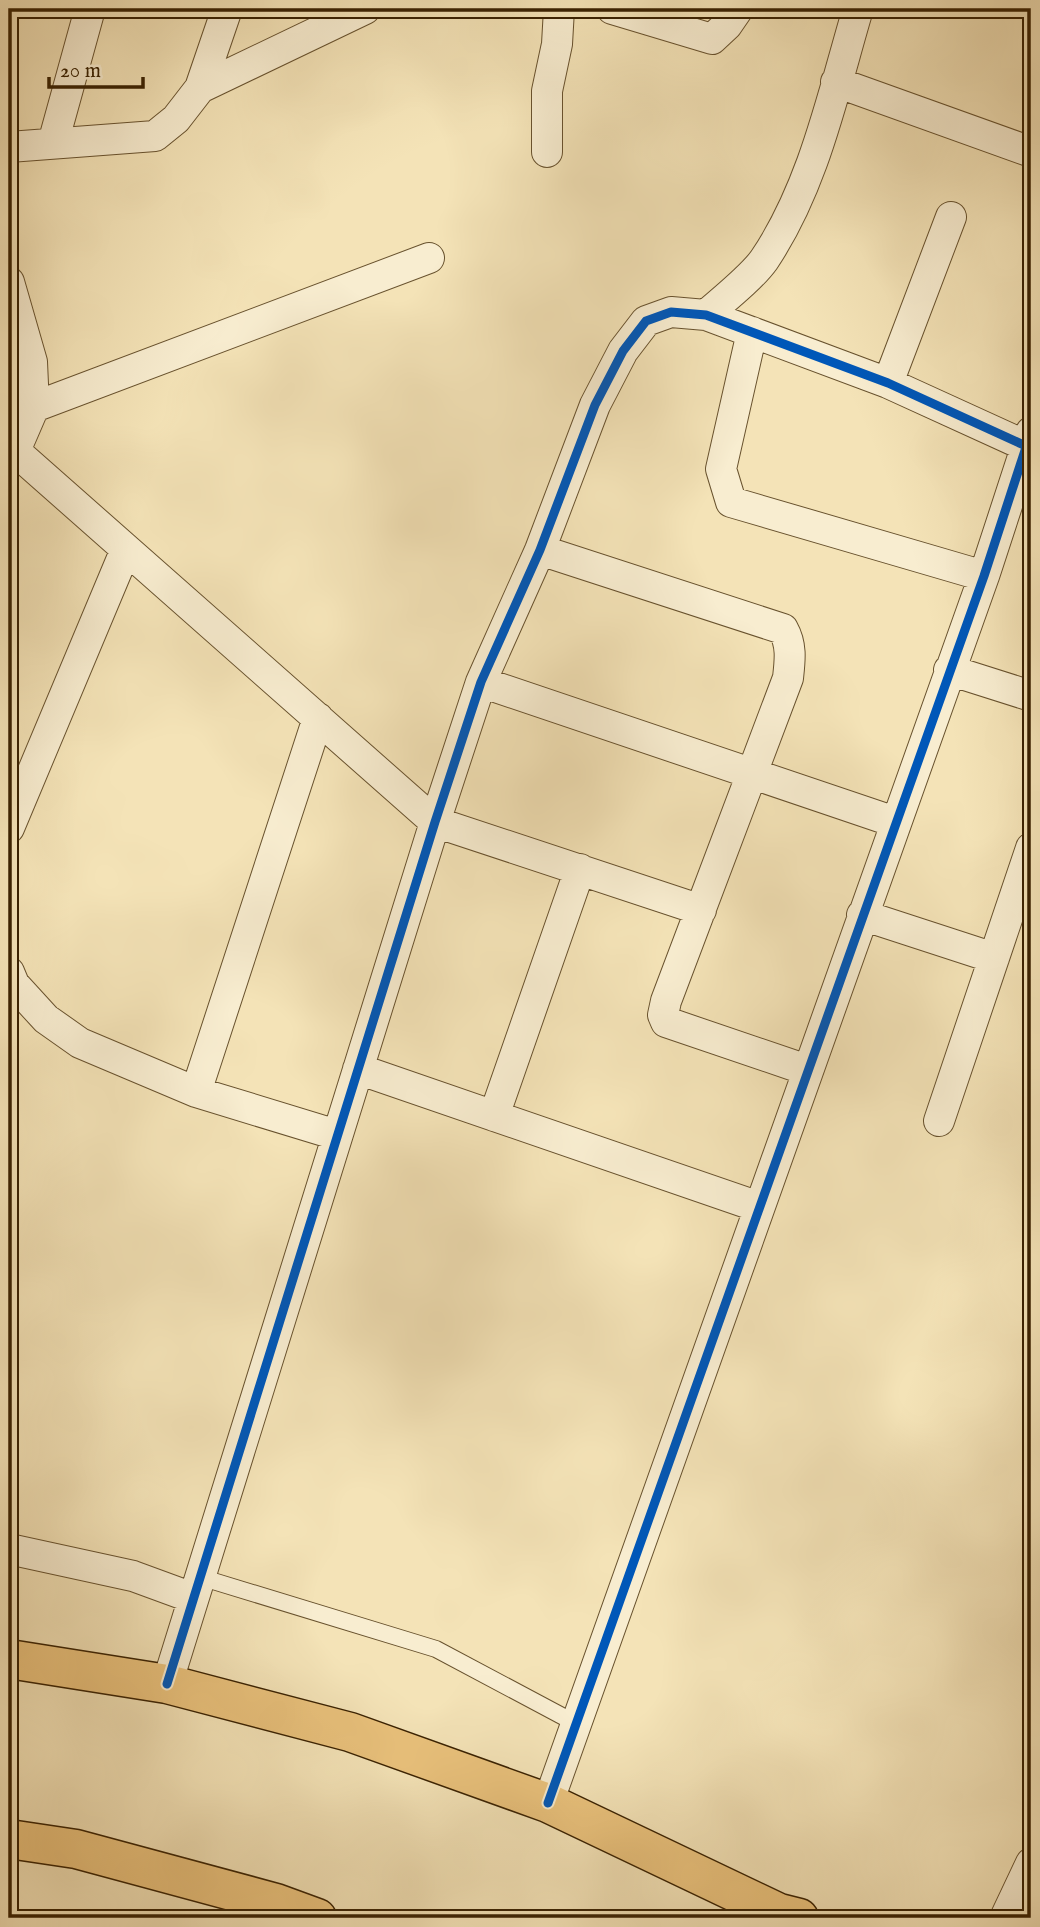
<svg xmlns="http://www.w3.org/2000/svg" width="1040" height="1927" viewBox="0 0 1040 1927" font-family="'IM FELL English',serif">
  <style>
    .lines { fill: none; stroke-linecap: round; stroke-linejoin: round }
    .service-casing { stroke: #68522e; stroke-width: 18 }
    .minor-casing { stroke: #68522e; stroke-width: 32 }
    .trunk-casing { stroke: #392101; stroke-width: 41 }
    .service { stroke: #f8edd0; stroke-width: 16 }
    .minor { stroke: #f8edd0; stroke-width: 30 }
    .trunk { stroke: #eac27c; stroke-width: 38 }
    .cycleway-casing { stroke: #f8edd0; stroke-width: 13 }
    .cycleway { stroke: #0057b8; stroke-width: 9 }
  </style>
  <rect width="100%" height="100%" fill="#f4e3b7"/>
  <filter id="stains"><feTurbulence type="fractalNoise" baseFrequency=".00286" numOctaves="4"/><feColorMatrix values="0 0 0 0 .2 0 0 0 0 .09 0 0 0 0 .02 0 0 0 .5 -.17"/></filter>
  <radialGradient id="worn" r=".72"><stop offset=".6" stop-color="#630" stop-opacity="0"/><stop offset="1" stop-color="#630" stop-opacity=".3"/></radialGradient>
  <g class="lines">
    <g class="service-casing">
      <path id="service" d="M200,1577L436,1649L577,1724"/>
    </g>
    <g class="minor-casing">
      <path id="minor" d="M612,9L712,39L727,25L738,9
        M836,82L1031,152
        M200,88L365,9
        M53,143L90,9
        M9,147L155,136L176,119L200,88L227,9
        M547,152V91L557,44L559,9
        M9,282L32,362L34,407
        M706,315C723,300 752,277 764,260C814,186 833,93 858,9
        M752,332L721,469L731,502L984,576
        M888,383L951,217
        M15,451L435,822L701,910
        M9,459L15,451L34,407L429,258
        M540,550L783,629C792,645 790,660 788,678L666,1001L663,1015L666,1022L807,1070
        M949,670L1031,696
        M481,682L895,822
        M9,828L126,549
        M862,915L994,958
        M9,972L14,984L46,1019L80,1043L196,1092L337,1135
        M358,1069L759,1207
        M196,1092L318,718
        M494,1116L580,869
        M939,1121L1031,848
        M9,1549L133,1576L193,1598
        M167,1684L435,822L481,682L540,550L595,405L623,351L646,321L671,312L706,315L888,383L1026,446L1031,452
        M548,1803L984,576L1031,432
        M1005,1918L1031,1863"/>
    </g>
    <g class="trunk-casing">
      <path id="trunk" d="M9,1659L167,1684L350,1732L548,1803L779,1913L799,1918
        M9,1839L76,1849L276,1903L317,1918"/>
    </g>
    <use href="#service" class="service"/>
    <use href="#minor" class="minor"/>
    <use href="#trunk" class="trunk"/>
    <g class="cycleway-casing">
      <path id="cycleway" d="M167,1684L435,822L481,682L540,550L595,405L623,351L646,321L671,312L706,315L888,383L1026,446L1031,452
        M548,1803L984,576L1031,432"/>
    </g>
    <use href="#cycleway" class="cycleway"/>
  </g>
  <rect width="1040" height="1927" fill="none" stroke="#f4e3b7" stroke-width="35"/>
  <rect x="10" y="10" width="1019" height="1906" fill="none" stroke="#392101" stroke-width="3.5"/>
  <rect x="18" y="18" width="1005" height="1892" fill="none" stroke="#392101" stroke-width="2"/>
  <path d="M49 77v10h94v-10" fill="none" stroke="#392101" stroke-width="3.5"/>
  <text x="60" y="77" font-size="21" fill="#392101" stroke="#f8edd0" stroke-width="5" paint-order="stroke">20 m</text>
  <rect width="100%" height="100%" filter="url(#stains)"/>
  <rect width="100%" height="100%" fill="url(#worn)"/>
</svg>
